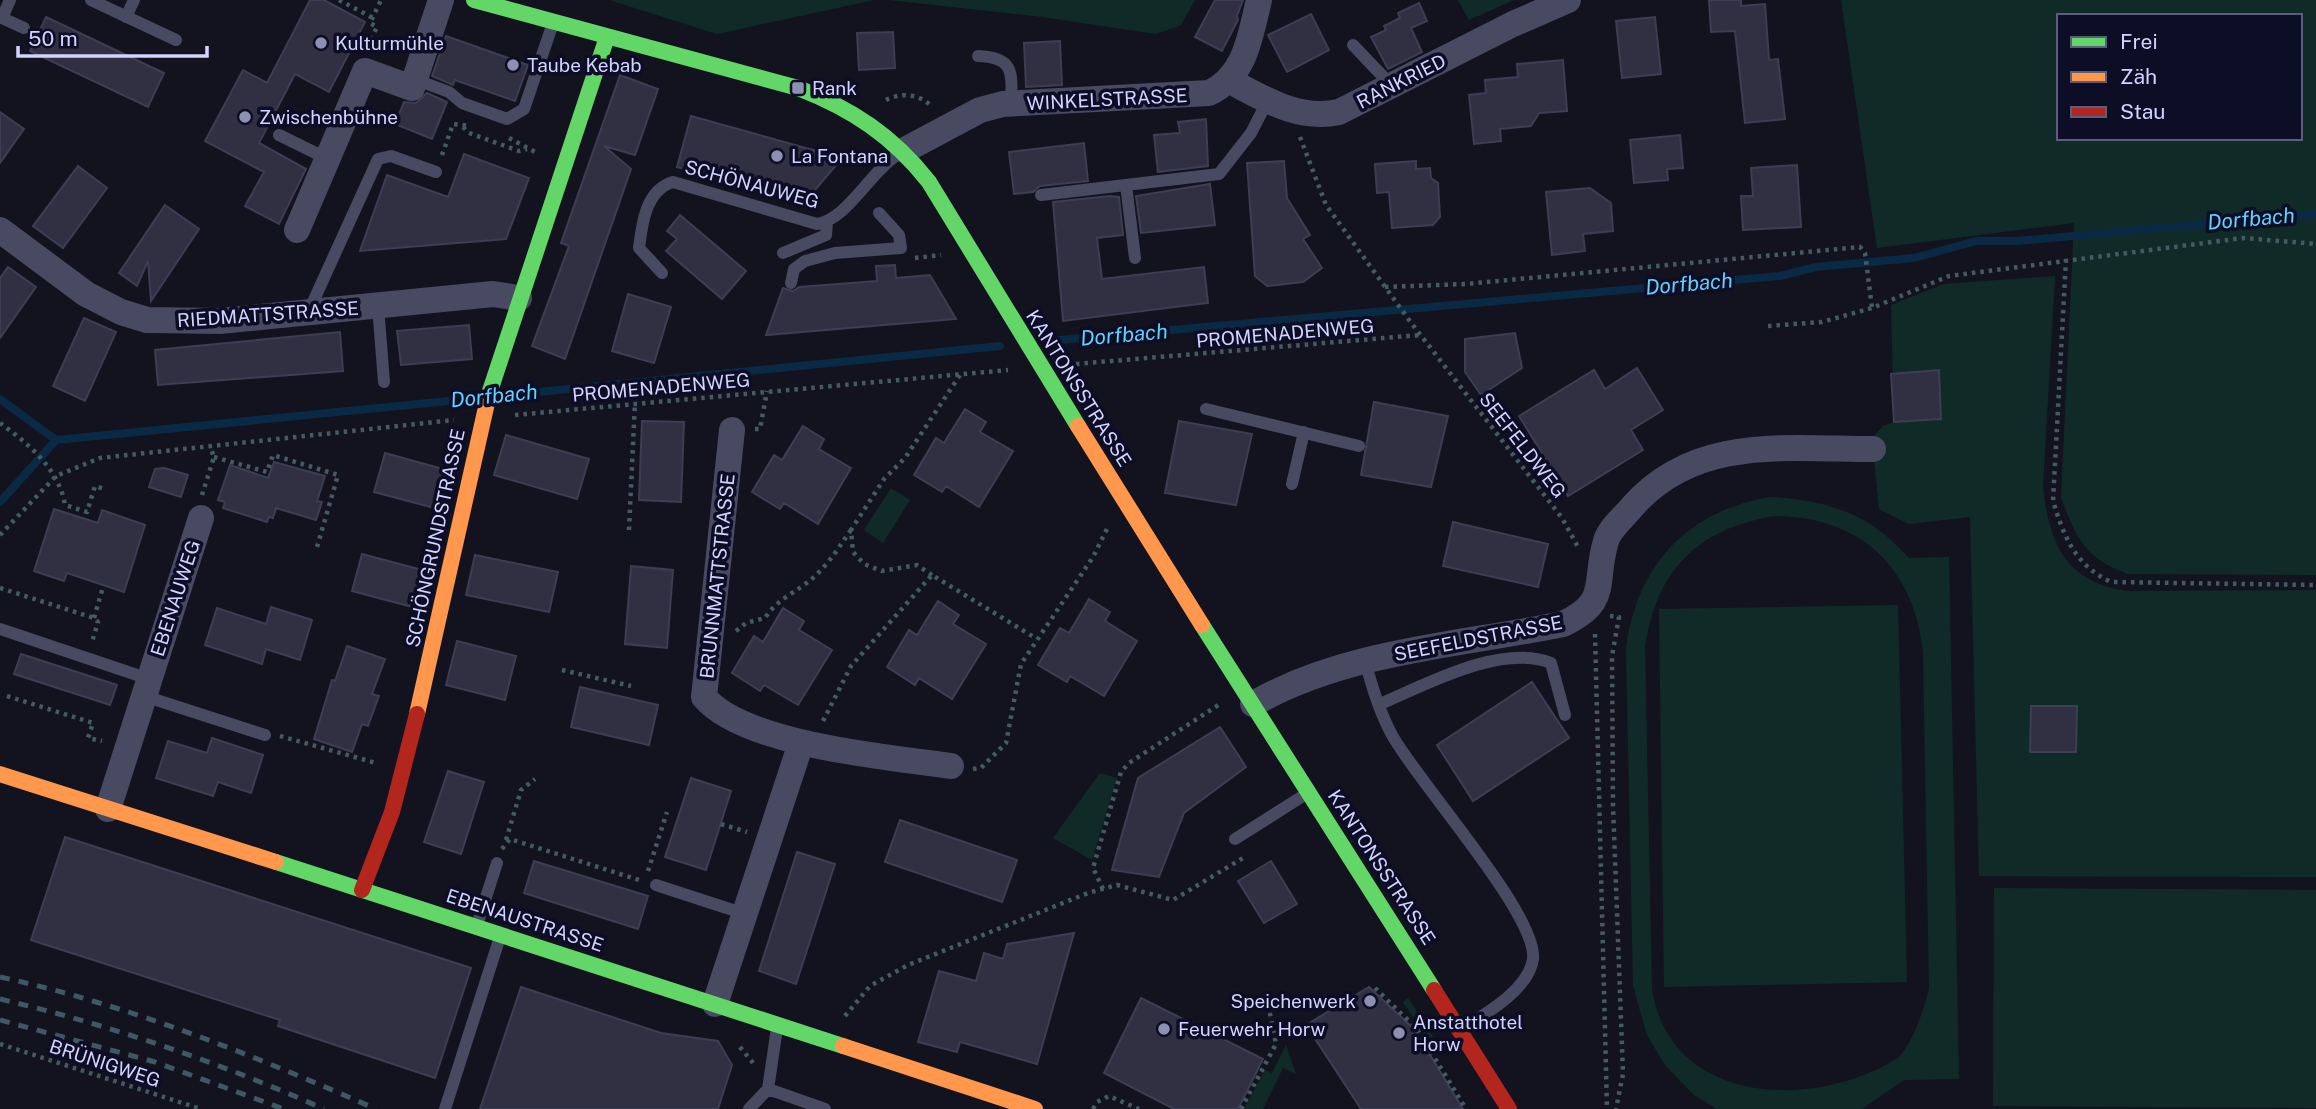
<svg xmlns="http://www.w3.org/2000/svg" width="2316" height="1109" viewBox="0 0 2316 1109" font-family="'Public Sans',sans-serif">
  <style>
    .green { fill: #102b27; fill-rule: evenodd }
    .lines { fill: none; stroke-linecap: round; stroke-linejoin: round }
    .stream { stroke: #0a2944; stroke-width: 8 }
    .building { fill: #313042; stroke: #3d3d54; stroke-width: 2 }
    .path { stroke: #465a63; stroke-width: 4.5; stroke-dasharray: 3.5 5; stroke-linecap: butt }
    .lane { stroke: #474a60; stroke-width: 12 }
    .street { stroke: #474a60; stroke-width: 26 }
    .fast { stroke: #63d668; stroke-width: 16 }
    .slow { stroke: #ff974d; stroke-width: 16 }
    .jam { stroke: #b3261e; stroke-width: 16 }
    .rail { stroke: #3e5965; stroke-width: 5; stroke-dasharray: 10 9; stroke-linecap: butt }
    .poi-dot { fill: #8e90b1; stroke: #0d0d25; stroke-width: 2.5 }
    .labels { text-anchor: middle; stroke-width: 7; stroke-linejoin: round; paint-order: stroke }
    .poi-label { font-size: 19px; fill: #d1d4ff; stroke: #0d0d25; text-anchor: start }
    .street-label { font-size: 19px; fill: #d1d4ff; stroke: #0d0d25 }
    .water-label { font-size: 21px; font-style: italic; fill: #5fd2ff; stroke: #0d0d25 }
  </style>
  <rect width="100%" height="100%" fill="#13131f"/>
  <path class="green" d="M609,0H874L717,34Z
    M889,0H1195L1181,25L1156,34L1035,16Z
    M1458,0H1514L1469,20Z
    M1841,0H2316V575L2128,574C2084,557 2078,541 2061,498L2074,223L1877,248ZM2059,16H2300V138H2059Z
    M2055,276L2043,486C2049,543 2065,582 2127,591L2316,590V877L1979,876L1970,517L1909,524L1879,509L1872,438L1883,426L1894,422L1891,305L1944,284Z
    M891,488L910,500L883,543L864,530Z
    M1770,497C1829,501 1869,513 1909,558L1949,557L1959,1079L1904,1080L1862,1109H1717L1694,1095L1665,1065L1647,1035L1633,986L1626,648C1637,565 1687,511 1770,497ZM1773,516C1859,516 1914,566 1923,652L1929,989C1922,1014 1915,1038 1899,1057C1820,1109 1672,1109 1652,990L1645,647C1657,570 1696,530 1773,516Z
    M1898,605L1907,982L1664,987L1659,609Z
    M1100,773L1117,778L1092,860L1053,838Z
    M1994,888L2316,890V1108L1993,1106Z
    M1408,998L1435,1040L1430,1044L1403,1002Z
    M1286,1045L1296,1074L1283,1068L1263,1109H1244L1265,1070L1272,1073Z"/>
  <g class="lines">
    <path class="stream" d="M1059,340L1780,276L1816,267L1914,258L1976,241H2017L2316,214
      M499,396L1000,346
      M0,399L56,440L479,398
      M0,502L56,440"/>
  </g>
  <path class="building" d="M310,0H324L365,22L329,92L295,74L259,143L306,169L279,224L245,206L264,172L205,141L243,70L267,83Z
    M1215,0H1243L1237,16L1238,20L1222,51L1195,37Z
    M1709,0H1741V6L1765,4L1769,60L1778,59L1785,119L1745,123L1735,31L1711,32Z
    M1419,3L1427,21L1411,28L1422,52L1388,69L1371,37L1386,30L1384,26L1400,18L1398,13Z
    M1311,14L1329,50L1287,72L1268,35Z
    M46,17L164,73L148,107L30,51Z
    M1655,17L1661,74L1622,78L1616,21Z
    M893,32L895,68L859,70L857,33Z
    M446,36L528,65L515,101L455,80L453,85L432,76Z
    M1060,41L1062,85L1026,87L1024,43Z
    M1563,60L1567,111L1539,113L1531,126L1500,129L1501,141L1474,144L1469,95L1486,93L1485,80L1518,77L1517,64Z
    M620,75L658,89L635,155L604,146L631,169L565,359L532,346L569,246L561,243Z
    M427,93L447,102L432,139L395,124L404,102L416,103Z
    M0,112L24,129L0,163Z
    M691,116L842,158L804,203L726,181L677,167Z
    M1206,119L1208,166L1158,172L1154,135L1180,133L1178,122Z
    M1680,135L1683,168L1667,169L1668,180L1634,183L1630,140Z
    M1084,143L1088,181L1040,186L1033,192L1014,194L1009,152Z
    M464,154L529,178L506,239L360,251L387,175L448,197Z
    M1284,161L1287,198L1310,235L1303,239L1322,268L1303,282L1267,286L1255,276L1247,163Z
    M1416,161V169L1430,168L1431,178L1438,183L1440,217L1433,225L1392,228L1389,192L1377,193L1375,164Z
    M1797,165L1801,227L1743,230L1741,196H1753L1751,168Z
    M78,166L107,188L63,248L33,226Z
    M1210,184L1215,225L1141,233L1136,196Z
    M1590,188L1611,203L1613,231L1583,234L1585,251L1552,255L1546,192Z
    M1110,196L1119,197L1123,235L1097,238L1102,279L1204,267L1208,303L1063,321L1053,202Z
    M165,205L199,229L151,301L148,261L137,286L119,273Z
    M680,215L746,271L722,299L666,251L677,239L667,231Z
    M895,265L896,278L930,275L956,319L766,335L783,288L793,291L799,287L877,281L876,266Z
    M8,267L36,287L0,338V278Z
    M628,294L671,307L654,363L612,351Z
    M84,318L116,332L85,401L53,386Z
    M469,325L472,359L401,365L397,331Z
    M340,332L343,371L158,385L155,350Z
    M1515,333L1522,368L1481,395L1465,372V339Z
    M1637,368L1663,410L1631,430L1643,450L1568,496L1519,416L1594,370L1605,389Z
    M1939,370L1941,419L1894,422L1891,374Z
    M1374,402L1448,416L1431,487L1361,475Z
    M965,409L986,422L980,432L1013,451L979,507L946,486L942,492L914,475L936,438L944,443Z
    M642,421L684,422L681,502L639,500Z
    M1179,421L1252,434L1236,505L1165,493Z
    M803,426L824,439L819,449L851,468L818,524L784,503L780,509L752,492L774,455L782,460Z
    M506,435L589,459L577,499L494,475Z
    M385,453L450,471L442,510L374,492Z
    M274,462L325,476L317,501L322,502L316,520L276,508L273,518L269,517L267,522L223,508L225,502L218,500L230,465L268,478Z
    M164,468L188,475L181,497L149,487L155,469Z
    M54,509L98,523L102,510L145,525L124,592L67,573L64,581L34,571Z
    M1453,522L1548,544L1538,587L1443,566Z
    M362,554L426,571L416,608L352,591Z
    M475,555L558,572L549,612L466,595Z
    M631,566L673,570L667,648L625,644Z
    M1089,599L1110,612L1105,621L1137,641L1104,696L1070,676L1067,682L1038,665L1060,628L1069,633Z
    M938,601L959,615L953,624L986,644L952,699L919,678L915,685L887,667L909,630L917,635Z
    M271,607L312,620L300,660L266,649L262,664L205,645L217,608L266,624Z
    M783,608L804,621L799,630L832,650L798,705L764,685L760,691L732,673L754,636L763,642Z
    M457,641L516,656L505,700L446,685Z
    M347,646L385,659L372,694L379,696L368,726L362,724L352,752L314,739L332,680L335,681Z
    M21,654L117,685L110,705L14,674Z
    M1532,682L1569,738L1473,801L1437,745Z
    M580,687L658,705L649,745L571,727Z
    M2031,706H2077L2076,752H2030Z
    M1220,727L1246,767L1184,813L1159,877L1112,870L1138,778Z
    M212,738L263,755L251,793L218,782L213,796L156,778L168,741L207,753Z
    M448,771L484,782L461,854L424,842Z
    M691,778L731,791L706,870L665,857Z
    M900,820L1017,860L1002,902L885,862Z
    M65,837L471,968L435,1078L278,1026L280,1020L31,940Z
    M797,852L835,864L796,984L759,971Z
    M534,861L648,896L638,929L524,893Z
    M1271,861L1297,904L1264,923L1238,881Z
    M1074,933L1037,1064L960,1042L957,1052L918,1042L939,971L976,981L984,953L1003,959L1007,944Z
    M521,987L661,1033L718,1041L732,1065L718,1109H480Z
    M1369,987L1414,1029L1463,1109H1361L1306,1025Z
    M1141,998L1263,1059L1238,1109H1174L1104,1073Z"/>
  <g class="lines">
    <path class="path" d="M339,0L373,18
      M367,47L377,27L370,23L381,0
      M886,100C901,92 921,94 932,107
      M463,127L469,133L519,151L527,149
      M1300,137L1326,205L1409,320L1562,518L1578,547
      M509,138L537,153
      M442,155L453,124L471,126
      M915,258L941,255
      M2066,259L2053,501C2064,537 2075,565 2111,582L2316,585
      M1385,287L1466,284L1860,247L1865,253L1872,308
      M1768,326L1822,322L1872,308L1949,276L2243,238L2316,244
      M1076,364L1420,335
      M515,415L1008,370
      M0,423C29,444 59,469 65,505L87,512L95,486L104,489
      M755,429H760L767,391
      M214,457L267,472L273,455L338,475L317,547
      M202,495L214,457L210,446
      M629,530L635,402
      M0,535L56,476L100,458L454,420
      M932,575L917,565L882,571L864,564L853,552L851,530L884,479L905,458L960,375
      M0,588L94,618L98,622L92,642
      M1610,616L1619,617L1612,656L1613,805L1623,1074L1616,1109
      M94,618L103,587
      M736,631L746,623L765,618C779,596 802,591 820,571C832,559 841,544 851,530
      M1595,634L1607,1109
      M562,670L631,686
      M7,696L93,723L88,738L102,741
      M823,721L851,666L932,575L1037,639
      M280,736L376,763
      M973,769L981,768L1006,743L1021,664L1093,557L1107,529
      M721,824L747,832
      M506,840L521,790L535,779
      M502,849L510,839L639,880
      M648,871L667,812
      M1103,889L1093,868L1121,772L1129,763L1220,704
      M1375,988L1417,1029L1466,1109
      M845,1016L870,986L908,965L1088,893L1117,885L1173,900L1243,858
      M0,1044L201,1109
      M740,1047L754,1064
      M1093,1109L1097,1102L1109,1096L1139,1109
      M1241,1109L1276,1044L1266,994"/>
    <path class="lane" d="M10,0L2,18L24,28
      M91,0L176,40
      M126,17L134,0
      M1353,45L1392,86
      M978,56C1015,57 1012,74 1011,104
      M414,79L449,92L462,103L507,119L524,109L552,26
      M279,135L328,159
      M1126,185L1135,258
      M1041,195L1219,174L1251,133L1268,100
      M783,253L826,235L827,222
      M662,273L639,248C642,223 646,190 673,182L817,224C848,219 870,171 899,154
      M791,283L794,269L805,261L835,253L901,248L899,235L879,213
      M378,306L384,382
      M308,313L378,159L391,156L436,172
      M1206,409L1359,446
      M1292,484L1304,432
      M0,629L149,679
      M1365,660C1371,684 1380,713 1392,735C1417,781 1538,915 1533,959C1529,989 1487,1013 1463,1028
      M144,696L265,735
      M1380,704C1427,684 1502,643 1551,663L1565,715
      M1235,839L1306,794
      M656,885L745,914
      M478,922L497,863
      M768,1089L825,1109
      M445,1109L500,937
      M749,1109L768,1089L777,1028"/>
    <path class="street" d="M1230,81C1265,99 1298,121 1339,112L1513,24L1568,0
      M905,150L980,110L1003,104L1209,93C1246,76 1250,36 1259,0
      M0,230L86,294L121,312L147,320L220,321L493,294L519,298
      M297,230L365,71L412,88L441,0
      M732,430L704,697C744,745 889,757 951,766
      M1253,704C1345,651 1460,645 1563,624C1611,601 1593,584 1606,541C1609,529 1624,517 1632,507C1695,435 1786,449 1873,449
      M108,809L201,518
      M715,1004L801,743"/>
    <path class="fast" d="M474,0L798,88C852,109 893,136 929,182L1078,426
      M489,394L607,37
      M1202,625L1434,990
      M276,862L843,1046"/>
    <path class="slow" d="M1078,426L1202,625
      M417,714L489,394
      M0,774L276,862
      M843,1046L1035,1109"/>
    <path class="jam" d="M362,890L392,812L417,714
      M1434,990L1509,1109"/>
    <path class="rail" d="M0,977C129,1005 255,1056 376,1109
      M0,999C110,1025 221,1063 324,1109
      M0,1020L155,1062L284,1109"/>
  </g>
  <g class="poi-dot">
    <circle cx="321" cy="43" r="7"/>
    <circle cx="513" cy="65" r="7"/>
    <rect x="791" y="81" width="14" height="14" rx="3.5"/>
    <circle cx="245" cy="117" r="7"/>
    <circle cx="777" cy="156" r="7"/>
    <circle cx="1370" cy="1001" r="7"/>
    <circle cx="1164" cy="1029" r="7"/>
    <circle cx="1399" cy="1033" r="7"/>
  </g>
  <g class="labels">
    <g class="poi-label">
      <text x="335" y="50">Kulturmühle</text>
      <text x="527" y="72">Taube Kebab</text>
      <text x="812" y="95">Rank</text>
      <text x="259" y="124">Zwischenbühne</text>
      <text x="791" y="163">La Fontana</text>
      <text x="1356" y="1008" text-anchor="end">Speichenwerk</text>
      <text x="1413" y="1029">Anstatthotel<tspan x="1413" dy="22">Horw</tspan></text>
      <text x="1178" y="1036">Feuerwehr Horw</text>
    </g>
    <g class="street-label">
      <text transform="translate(1401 81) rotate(-27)" y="7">RANKRIED</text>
      <text transform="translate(1107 99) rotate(-3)" y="7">WINKELSTRASSE</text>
      <text transform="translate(752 184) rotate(15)" y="7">SCHÖNAUWEG</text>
      <text transform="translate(268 314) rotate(-4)" y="7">RIEDMATTSTRASSE</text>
      <text transform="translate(1285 333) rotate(-5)" y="7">PROMENADENWEG</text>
      <text transform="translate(661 387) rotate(-5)" y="7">PROMENADENWEG</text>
      <text transform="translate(1079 388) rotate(58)" y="7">KANTONSSTRASSE</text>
      <text transform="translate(1523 445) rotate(52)" y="7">SEEFELDWEG</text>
      <text transform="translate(435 538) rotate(-78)" y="7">SCHÖNGRUNDSTRASSE</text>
      <text transform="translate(717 576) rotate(-84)" y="7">BRUNNMATTSTRASSE</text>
      <text transform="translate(175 598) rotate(-72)" y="7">EBENAUWEG</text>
      <text transform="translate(1478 638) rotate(-11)" y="7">SEEFELDSTRASSE</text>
      <text transform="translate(1382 867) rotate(57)" y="7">KANTONSSTRASSE</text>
      <text transform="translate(525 920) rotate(18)" y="7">EBENAUSTRASSE</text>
      <text transform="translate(105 1063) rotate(18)" y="7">BRÜNIGWEG</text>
    </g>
    <g class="water-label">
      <text transform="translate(2251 219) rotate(-5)" y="7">Dorfbach</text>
      <text transform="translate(1689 284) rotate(-5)" y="7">Dorfbach</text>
      <text transform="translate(1124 335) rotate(-5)" y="7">Dorfbach</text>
      <text transform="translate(494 396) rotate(-6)" y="7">Dorfbach</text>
    </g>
  </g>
  <rect x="2057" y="14" width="245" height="126" fill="#0d0d25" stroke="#5b5d7c" stroke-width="2"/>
  <rect x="2071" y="37" width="35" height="10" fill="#63d668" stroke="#5b5d7c" stroke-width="2"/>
  <text x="2120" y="49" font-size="21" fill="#d1d4ff">Frei</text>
  <rect x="2071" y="72" width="35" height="10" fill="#ff974d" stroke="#5b5d7c" stroke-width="2"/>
  <text x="2120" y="84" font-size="21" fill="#d1d4ff">Zäh</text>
  <rect x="2071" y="107" width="35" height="10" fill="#b3261e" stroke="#5b5d7c" stroke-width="2"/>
  <text x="2120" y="119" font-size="21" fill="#d1d4ff">Stau</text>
  <path d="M18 46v10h189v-10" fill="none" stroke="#d1d4ff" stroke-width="3.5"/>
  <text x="28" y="46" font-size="21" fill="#d1d4ff" stroke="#0d0d25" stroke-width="5" paint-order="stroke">50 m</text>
</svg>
